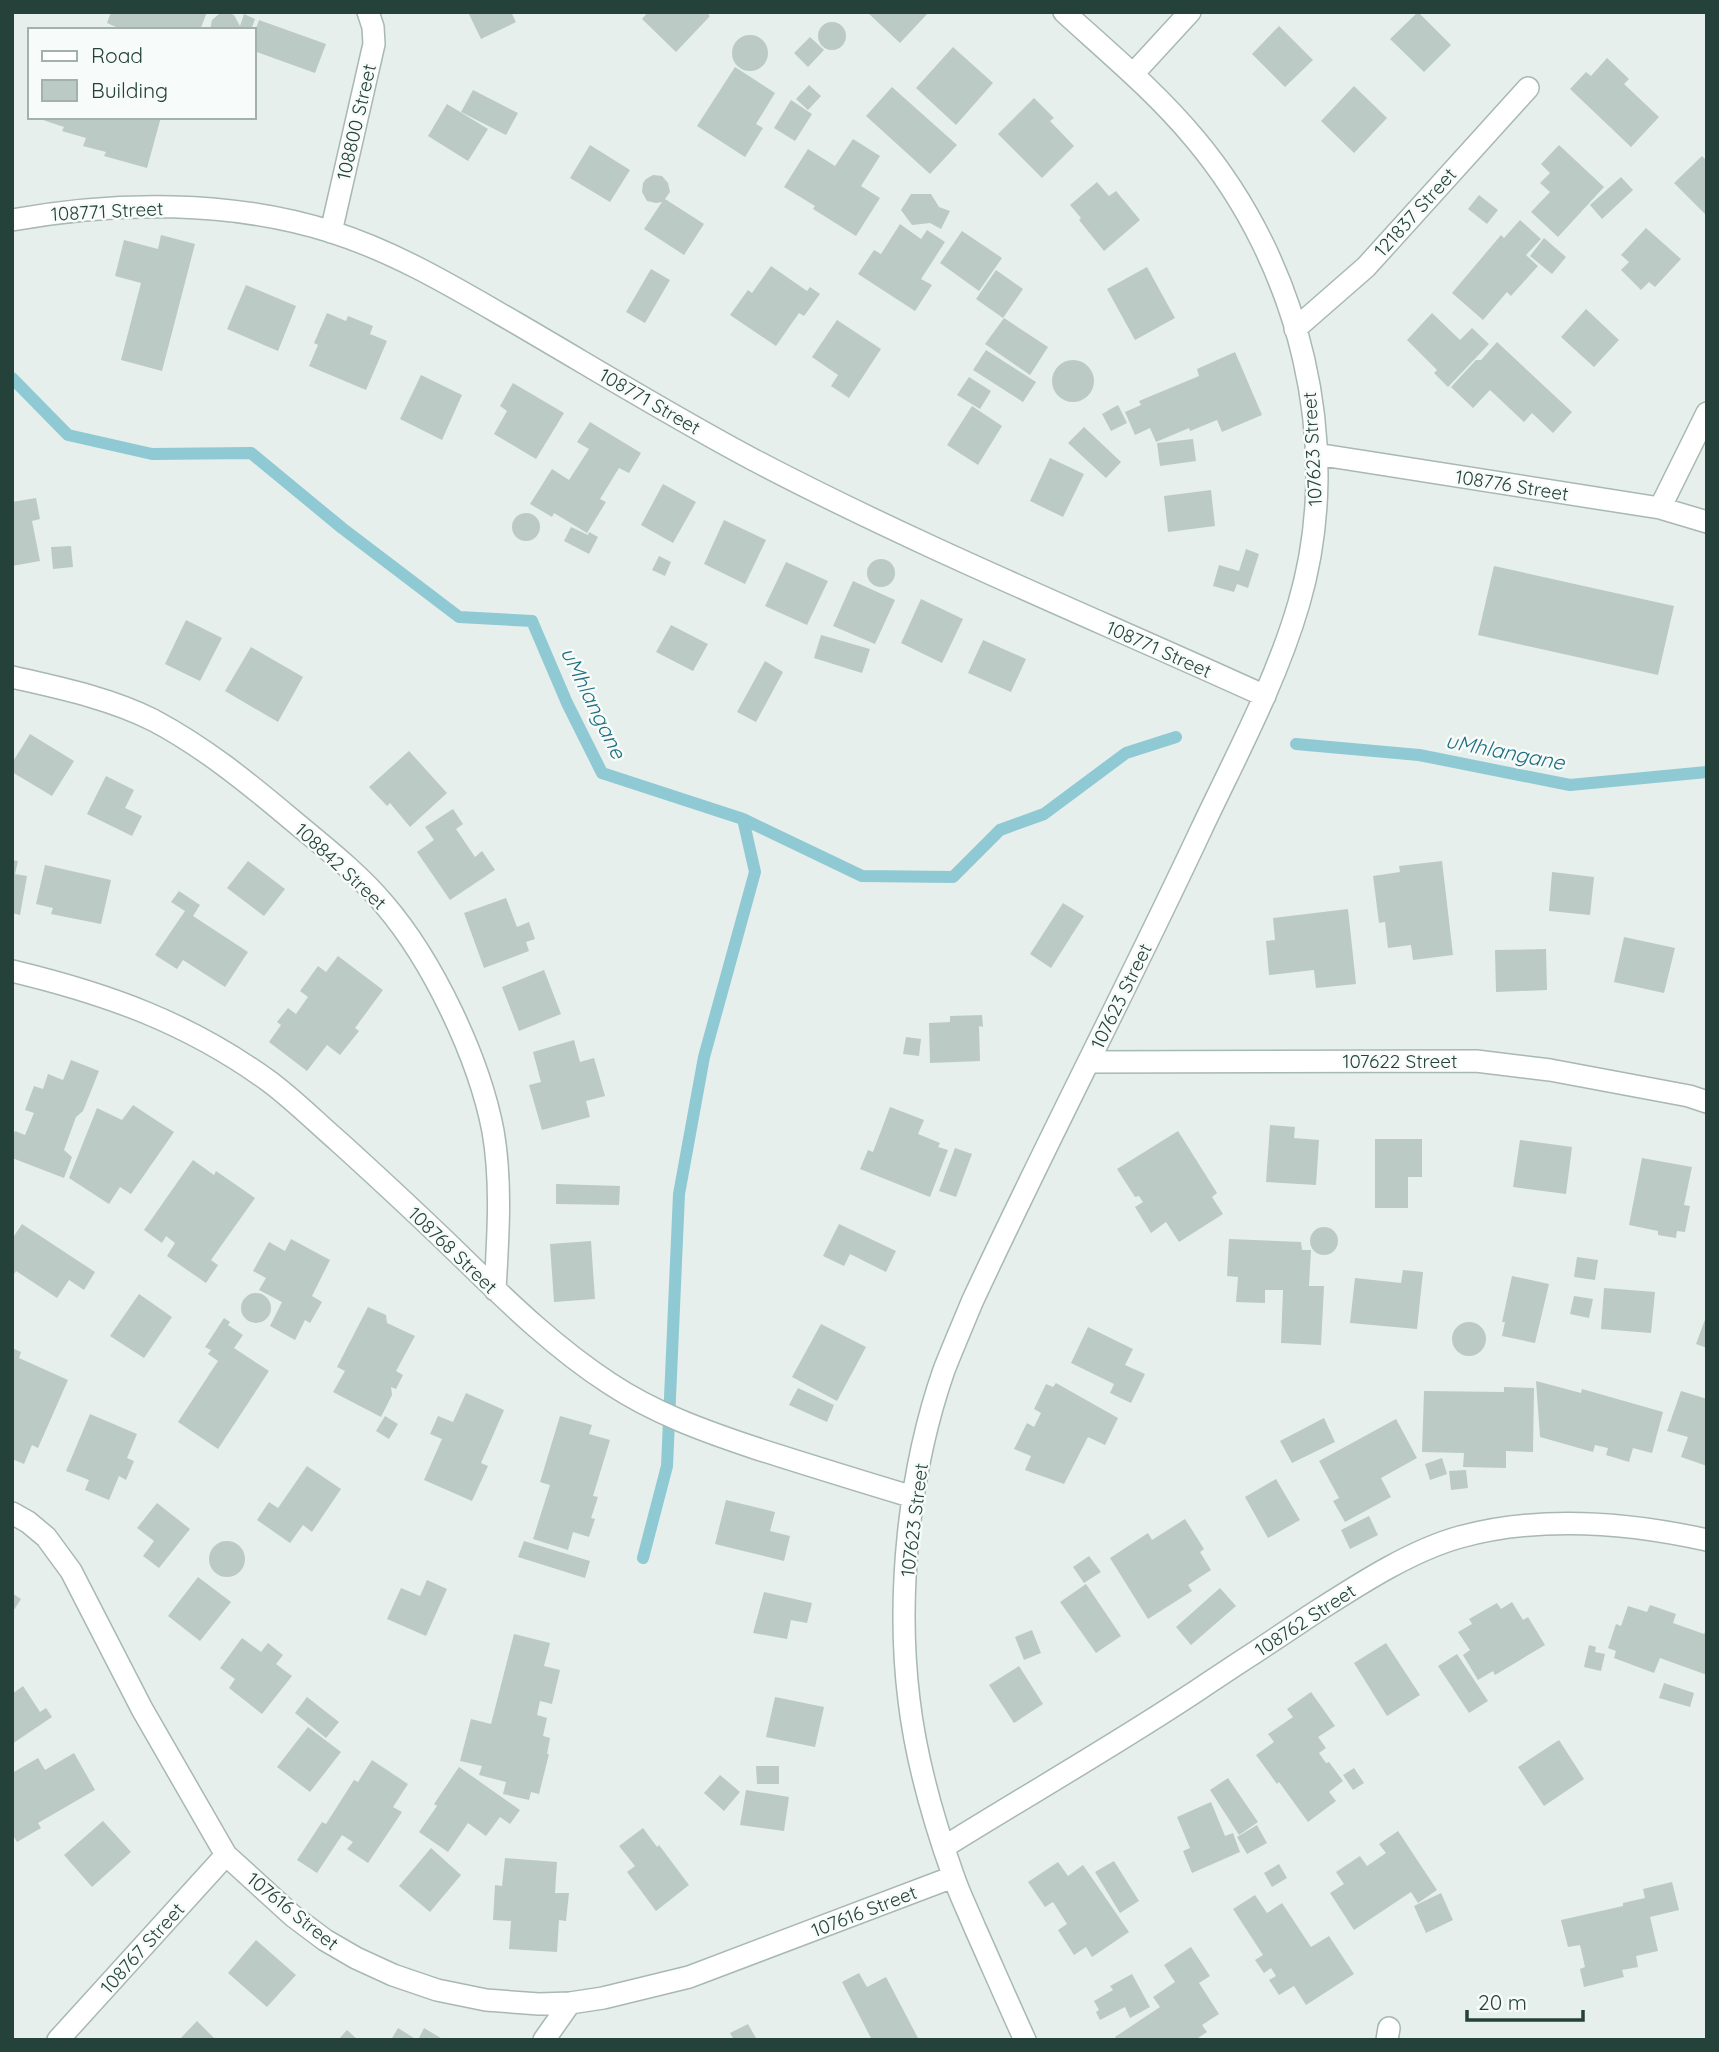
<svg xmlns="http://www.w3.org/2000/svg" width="1719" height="2052" viewBox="0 0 1719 2052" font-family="Quicksand,sans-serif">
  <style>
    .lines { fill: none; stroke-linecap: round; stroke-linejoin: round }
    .stream { stroke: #8ec9d4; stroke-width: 12 }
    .building { fill: #bbcac4 }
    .minor-casing { stroke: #a8b8b2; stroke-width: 24 }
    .minor { stroke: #fff; stroke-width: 21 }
    .labels { text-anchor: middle; stroke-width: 5; stroke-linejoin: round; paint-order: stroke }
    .street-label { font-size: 19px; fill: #24423a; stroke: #f7fbf9 }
    .water-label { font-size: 21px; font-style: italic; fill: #1c6f80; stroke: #f7fbf9 }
  </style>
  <rect width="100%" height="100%" fill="#e6efeb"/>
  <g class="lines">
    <path class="stream" d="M12,378L68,435L152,454L251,453L342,528L459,617L532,621L567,703L602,773L743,819L862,876L953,877L1000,830L1044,814L1126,753L1176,737
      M1296,744L1419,755L1570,785L1707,772
      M643,1558L667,1466L679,1194L704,1057L755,872L743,819"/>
  </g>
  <path class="building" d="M111,12H207L200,30H123L107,23Z
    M225,12L234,15L240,26L244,14L255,19L251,30H210L212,20L220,13Z
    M468,12H511L516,22L481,39Z
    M648,12H706L710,16L676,52L642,19Z
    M867,12H929L900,43Z
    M1418,12L1451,45L1424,72L1390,39Z
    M259,20L326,44L315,73L254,51V34Z
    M818 36a14 14 0 1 1 28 0a14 14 0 1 1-28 0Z
    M1279,26L1313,60L1285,87L1252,54Z
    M732 53a18 18 0 1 1 36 0a18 18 0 1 1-36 0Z
    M810,37L824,50L808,67L794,53Z
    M953,47L993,83L956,125L916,88Z
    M1607,58L1629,79L1624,84L1659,117L1631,147L1570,89L1586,72L1591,76Z
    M735,67L775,93L756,124L763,128L745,157L697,126Z
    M809,85L821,96L808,110L796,99Z
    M1354,86L1387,118L1354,153L1321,121Z
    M892,87L957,145L930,174L866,116Z
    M473,90L518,113L506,135L461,112Z
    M1034,98L1054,118L1050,121L1074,146L1042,178L998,134Z
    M791,100L812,114L795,141L774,128Z
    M447,104L488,129L468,161L428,136Z
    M43,117H161L147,168L104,156L106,152L83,146L86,138L62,131L64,127L43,120Z
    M853,139L880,156L861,186L880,198L856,236L813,209L815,206L784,187L808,149L835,166Z
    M590,145L630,170L610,202L570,178Z
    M1559,145L1604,187L1558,237L1531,212L1550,192L1540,183L1550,173L1541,164Z
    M1702,156L1707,161V216L1674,183Z
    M653,175L662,176L668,183L670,192L665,199L704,224L684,255L644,229L662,202L656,203L647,201L642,192L643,183L646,179Z
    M1621,177L1633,190L1602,219L1590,205Z
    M1097,182L1109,196L1116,191L1140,220L1104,251L1079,220L1081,218L1070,205Z
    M911,194H931L939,207L950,211L941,229L930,223L912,225L901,210Z
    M1479,195L1498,210L1487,224L1468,209Z
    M1520,220L1541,239L1526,255L1538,266L1511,296L1507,292L1483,320L1452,293L1501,235L1504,238Z
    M900,224L921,239L927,230L945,242L921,279L932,285L915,311L858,274L874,250L881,254Z
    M1646,228L1681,259L1655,287L1649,282L1641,290L1621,270L1629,262L1621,255Z
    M962,231L1002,258L979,291L940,263Z
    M161,235L195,244L162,371L121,360L141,283L115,276L124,240L158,249Z
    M1544,238L1566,257L1552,274L1530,256Z
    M771,266L807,291L810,287L820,294L804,316L799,313L776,346L730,315L748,290L752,293Z
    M1147,267L1175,318L1135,340L1107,289Z
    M651,269L670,280L645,323L626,312Z
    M996,270L1023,289L1003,318L976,299Z
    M246,285L296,306L278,351L227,329Z
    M1586,309L1619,340L1594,367L1561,337Z
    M327,313L346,321L348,316L373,326L370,334L387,341L366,390L309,366L318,345L314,343Z
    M1432,313L1460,340L1472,328L1489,344L1448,387L1434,373L1437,370L1407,340Z
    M1004,318L1048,347L1030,375L985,344Z
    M837,320L881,349L849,398L831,386L838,375L812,357Z
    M1497,342L1572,412L1553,433L1532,413L1524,422L1490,390L1473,408L1451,387L1476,360H1481Z
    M986,350L1036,382L1023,402L973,370Z
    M1235,352L1262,415L1222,432L1217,420L1190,431L1189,428L1156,442L1150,428L1135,435L1125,412L1141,405L1139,401L1199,376L1197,369Z
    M1052 381a21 21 0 1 1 42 0a21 21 0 1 1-42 0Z
    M421,375L462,395L442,440L400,419Z
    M969,377L991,391L980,409L957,395Z
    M513,383L564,413L536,459L494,434L507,411L500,406Z
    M1118,405L1127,423L1111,431L1102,414Z
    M972,406L1002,426L978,465L947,445Z
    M590,422L641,453L629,473L619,468L600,499L606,502L587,533L554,513L552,517L530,504L552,469L569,480L589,449L577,442Z
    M1084,427L1121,462L1106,478L1068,443Z
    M1193,439L1196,461L1160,466L1157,443Z
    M1050,458L1084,474L1063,517L1030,501Z
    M663,484L696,502L673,543L641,525Z
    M1211,490L1215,526L1168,532L1164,496Z
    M36,498L40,519L32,521L40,561L12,566V502Z
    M512 527a14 14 0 1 1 28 0a14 14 0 1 1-28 0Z
    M724,520L766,540L745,584L704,564Z
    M571,527L588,535L589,532L598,537L589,554L564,541Z
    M71,546L73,567L53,569L51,547Z
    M1246,549L1259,554L1248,588L1237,584L1234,592L1213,586L1219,565L1239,571Z
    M659,556L671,562L665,576L652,570Z
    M867 573a14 14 0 1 1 28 0a14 14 0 1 1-28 0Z
    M786,562L828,581L807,625L765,606Z
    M1494,566L1674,606L1658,675L1478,635Z
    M853,581L895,600L875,644L833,626Z
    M921,599L963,619L942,663L901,643Z
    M186,620L222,638L200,681L165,664Z
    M671,625L708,644L693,671L656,652Z
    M821,635L870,649L862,673L814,658Z
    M983,640L1026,659L1011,692L968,673Z
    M251,647L303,677L278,722L225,691Z
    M765,661L783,672L756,722L737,712Z
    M30,734L74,761L52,796L12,772V763Z
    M409,751L447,793L410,827L390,803L387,806L369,787Z
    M106,776L134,790L125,808L142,816L132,836L87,814Z
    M453,809L463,824L456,829L475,857L482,851L495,870L450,900L417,852L434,840L425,827Z
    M12,860L18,861L15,874L27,876L20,915L12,913Z
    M248,861L285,889L264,916L227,888Z
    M1442,861L1453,955L1413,960L1411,945L1388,948L1385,922L1379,923L1373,876L1400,872L1399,866Z
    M45,865L111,880L101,924L51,914L53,908L36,904Z
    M1552,872L1594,877L1590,915L1549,911Z
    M179,891L200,905L193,916L248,952L225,987L183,960L177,969L155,955L185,911L171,902Z
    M506,898L517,927L529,922L535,939L526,942L529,951L484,968L464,913Z
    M1063,903L1084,916L1051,968L1030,954Z
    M1348,909L1356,984L1316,988L1314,970L1269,975L1266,941L1275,940L1273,918Z
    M1624,937L1675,948L1664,993L1614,982Z
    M1546,949L1547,990L1496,992L1495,950Z
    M338,956L383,990L355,1028L359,1031L340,1055L327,1045L307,1071L269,1042L281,1025L277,1022L288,1008L296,1014L308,997L300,991L318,966L326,972Z
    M544,970L561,1014L519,1031L502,987Z
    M982,1015L983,1027L979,1026L980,1061L930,1063L929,1023L950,1022V1016Z
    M906,1037L921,1039L919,1056L903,1054Z
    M574,1040L580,1062L594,1058L605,1096L586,1101L590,1117L542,1130L529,1085L541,1082L533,1052Z
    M71,1060L99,1071L83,1111L76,1117L64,1150L72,1157L64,1178L12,1158V1138L15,1131L25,1135L34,1113L25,1110L34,1086L43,1089L48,1074L63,1080Z
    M133,1105L174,1132L131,1194L120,1187L109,1204L69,1178L97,1108L122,1120Z
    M890,1107L924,1120L918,1134L940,1143L938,1147L948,1150L930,1197L860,1169L868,1150L873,1152Z
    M1270,1125L1295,1127L1294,1138L1319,1140L1316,1185L1266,1182Z
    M1178,1131L1217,1193L1212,1197L1223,1214L1179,1242L1166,1222L1151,1233L1135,1207L1143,1202L1139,1196L1135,1197L1117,1169Z
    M1375,1139H1422V1177H1408V1208H1375Z
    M1520,1140L1572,1147L1566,1194L1513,1187Z
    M955,1148L972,1154L956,1197L939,1191Z
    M1642,1158L1692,1167L1684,1205L1690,1206L1685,1232L1677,1231L1676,1238L1658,1235V1231L1629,1225Z
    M193,1160L214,1175L216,1171L255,1198L211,1260L218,1265L206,1283L167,1256L175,1243L166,1236L162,1243L144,1230Z
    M556,1184L620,1186L619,1205L556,1204Z
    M22,1224L95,1272L84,1290L69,1280L57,1298L16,1271L12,1277V1239Z
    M839,1224L896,1251L886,1272L850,1254L844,1266L823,1256Z
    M1310 1241a14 14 0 1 1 28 0a14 14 0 1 1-28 0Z
    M291,1239L330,1260L312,1296L322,1302L310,1323L305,1320L295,1340L270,1326L282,1302L259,1290L266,1278L253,1271L269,1242L285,1251Z
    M1229,1239L1301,1242L1302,1250H1311L1309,1286H1324L1321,1345L1281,1343L1283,1290H1265V1303L1236,1302L1238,1277L1227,1276Z
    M591,1241L595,1299L554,1302L550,1244Z
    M1577,1257L1598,1260L1595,1280L1574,1277Z
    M1403,1270L1423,1272L1417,1329L1350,1323L1355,1278L1401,1283Z
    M1512,1276L1549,1284L1535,1343L1502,1336L1505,1322H1502Z
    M1604,1288L1655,1292L1651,1333L1601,1329Z
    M241 1308a15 15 0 1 1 30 0a15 15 0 1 1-30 0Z
    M139,1294L172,1317L144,1358L110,1336Z
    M1574,1296L1593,1299L1589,1318L1570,1314Z
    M368,1307L386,1315L387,1323L415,1336L396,1371L403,1375L396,1389L391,1387L392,1395L381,1417L333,1392L345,1371L337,1367Z
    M1706,1317H1707V1348L1696,1344Z
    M224,1318L230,1322L228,1325L243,1335L234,1348L269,1371L218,1449L178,1422L218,1361L208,1354L211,1350L205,1347Z
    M1452 1339a17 17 0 1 1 34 0a17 17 0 1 1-34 0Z
    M821,1324L866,1347L837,1401L792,1377Z
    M1088,1327L1133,1349L1125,1365L1145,1374L1131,1403L1110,1393L1114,1384L1071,1363Z
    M12,1348L21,1352L19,1358L68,1380L38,1448L32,1445L24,1464L12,1459Z
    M1536,1381L1581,1393L1582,1389L1663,1412L1652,1453L1633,1448L1629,1462L1606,1455L1608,1448L1595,1445L1593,1452L1540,1437Z
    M1056,1383L1118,1418L1105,1445L1088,1437L1064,1484L1025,1470L1031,1456L1014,1449L1027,1423L1034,1427L1041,1413L1034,1409L1046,1384L1053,1387Z
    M1504,1387L1534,1388L1533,1452L1506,1451V1468L1463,1467L1464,1453L1422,1452L1424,1391L1504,1392Z
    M798,1388L834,1405L827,1422L789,1405Z
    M1681,1391L1707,1399V1466L1681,1457L1688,1437L1667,1431Z
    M466,1393L504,1410L481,1463L488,1466L472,1501L424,1480L442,1439L430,1434L438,1416L453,1422Z
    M90,1414L137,1434L127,1458L134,1461L126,1480L119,1476L109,1500L85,1490L89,1480L66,1471Z
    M385,1416L398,1424L389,1439L376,1431Z
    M560,1416L592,1425L589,1434L610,1440L593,1496L598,1497L591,1518L595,1519L589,1537L573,1532L568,1550L533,1539L550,1485L540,1482Z
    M1324,1418L1335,1442L1292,1463L1280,1441Z
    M1396,1419L1417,1458L1381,1478L1391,1497L1345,1522L1333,1501L1339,1498L1319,1461Z
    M1442,1458L1447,1474L1430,1480L1425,1464Z
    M307,1466L341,1489L312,1532L303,1525L290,1543L257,1520L269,1502L278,1508Z
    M1466,1470L1468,1488L1451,1490L1449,1471Z
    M1276,1479L1300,1520L1268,1538L1245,1497Z
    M726,1500L775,1512L770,1531L790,1536L784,1561L715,1544Z
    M157,1503L190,1529L159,1568L143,1556L154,1541L137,1528Z
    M1369,1516L1378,1535L1350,1549L1341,1530Z
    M1185,1519L1204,1549L1200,1552L1211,1570L1188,1585L1192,1591L1148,1619L1110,1558L1148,1533L1152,1540Z
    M209 1559a18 18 0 1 1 36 0a18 18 0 1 1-36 0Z
    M524,1541L590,1561L585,1578L518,1557Z
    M1089,1556L1101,1572L1084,1583L1073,1567Z
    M198,1577L231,1602L200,1641L168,1616Z
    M427,1580L447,1589L426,1636L387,1619L401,1588L420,1596Z
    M1086,1584L1121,1636L1096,1653L1060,1602Z
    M1220,1588L1236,1606L1191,1645L1176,1627Z
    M764,1592L812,1603L807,1623L791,1620L787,1639L753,1633Z
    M12,1593L21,1599L12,1613Z
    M1512,1602L1523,1620L1528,1617L1545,1645L1495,1675L1493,1671L1478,1680L1463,1655L1470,1650L1458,1632L1472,1624L1469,1619L1497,1603L1501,1609Z
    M1650,1605L1676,1614L1673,1623L1704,1634L1707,1628V1675L1660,1658L1654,1673L1614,1658L1616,1651L1608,1648L1616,1624L1621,1626L1628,1606L1647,1612Z
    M1032,1630L1041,1653L1024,1660L1015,1637Z
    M514,1634L550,1643L544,1666L560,1670L552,1704L540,1701L537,1715L547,1718L543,1736L550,1738L547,1754H549L539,1794L531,1792L529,1800L503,1794L506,1782L479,1775L482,1766L460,1761L471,1719L491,1724Z
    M242,1638L261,1652L268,1643L283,1655L276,1664L292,1676L262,1714L229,1688L235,1679L220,1668Z
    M1386,1643L1420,1695L1387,1716L1354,1663Z
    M1589,1645L1596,1647L1595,1652L1605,1654L1601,1671L1584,1667Z
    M1457,1654L1488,1701L1469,1713L1438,1666Z
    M1019,1666L1043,1704L1014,1723L989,1685Z
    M1664,1683L1694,1693L1690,1707L1659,1698Z
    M23,1686L40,1712L46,1708L52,1717L12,1744V1694Z
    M1311,1692L1335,1726L1318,1737L1326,1748L1319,1753L1326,1763L1329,1762L1343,1781L1329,1792L1336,1801L1308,1822L1279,1782L1277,1784L1256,1755L1274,1742L1268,1734L1293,1717L1287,1709Z
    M307,1697L339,1722L326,1738L295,1713Z
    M775,1697L824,1707L815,1747L766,1737Z
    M308,1727L341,1752L310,1792L277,1767Z
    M1559,1740L1584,1779L1544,1806L1518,1767Z
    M74,1753L95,1790L38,1823L41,1828L17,1842L12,1834V1773L38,1758L45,1770Z
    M372,1760L408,1784L393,1807L402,1812L368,1863L347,1849L353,1842L342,1835L317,1873L297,1860L322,1822L326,1824L354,1780L358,1782Z
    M756,1766H779V1784H757Z
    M459,1767L520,1810L510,1824L500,1817L486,1836L468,1823L448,1852L419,1832L437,1806L434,1804Z
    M1354,1768L1364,1783L1353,1790L1343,1775Z
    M720,1775L740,1792L724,1811L704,1793Z
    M1228,1778L1258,1822L1239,1835L1210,1790Z
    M746,1790L789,1797L784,1831L740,1825Z
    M1211,1802L1225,1836L1233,1833L1240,1852L1192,1873L1183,1851L1190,1848L1177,1817Z
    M103,1821L131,1852L92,1887L64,1855Z
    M1257,1825L1267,1843L1247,1854L1237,1837Z
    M643,1828L657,1847L659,1845L689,1885L656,1911L627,1872L635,1866L619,1846Z
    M1398,1831L1437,1890L1418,1903L1411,1892L1354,1930L1330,1893L1344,1884L1336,1872L1360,1856L1367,1866L1386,1853L1379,1844Z
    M431,1848L461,1875L430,1912L399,1886Z
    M505,1858L557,1862L555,1893H569L566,1921L559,1920L557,1952L509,1949L511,1921L493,1920L495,1885L502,1886Z
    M1114,1861L1139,1901L1120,1913L1095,1872Z
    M1058,1862L1068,1876L1083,1865L1129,1932L1092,1957L1086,1947L1074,1955L1058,1930L1067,1924L1053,1902L1045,1907L1028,1882Z
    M1279,1864L1287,1878L1272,1887L1264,1873Z
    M1672,1882L1679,1910L1650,1917L1658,1951L1636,1956L1638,1967L1622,1970L1624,1977L1584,1987L1580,1969L1585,1967L1580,1945L1568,1947L1561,1920L1623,1906V1903L1645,1898L1643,1889Z
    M1441,1893L1453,1920L1426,1933L1414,1906Z
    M1255,1895L1267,1913L1282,1903L1311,1947L1329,1936L1354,1974L1306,2005L1294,1986L1279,1995L1269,1980L1276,1976L1271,1968L1264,1973L1255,1960L1263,1955L1233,1909Z
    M256,1940L296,1975L267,2007L228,1973Z
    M1191,1947L1210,1976L1199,1983L1219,2014L1202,2025L1207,2032L1195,2040H1117L1115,2037L1160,2007L1153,1997L1175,1982L1164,1965Z
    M859,1973L867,1987L886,1977L919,2040H872L842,1982Z
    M1132,1974L1150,2007L1130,2018L1125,2007L1100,2020L1096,2012L1099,2010L1094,2001L1113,1990L1110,1986Z
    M197,2021L216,2040H179Z
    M748,2024L757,2040H734L730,2033Z
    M398,2028L417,2040H391Z
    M424,2028L444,2040H418Z
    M347,2030L358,2040H338Z"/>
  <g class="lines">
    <g class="minor-casing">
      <path id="minor" d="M1133,74L1190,12
        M12,220C116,201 231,200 332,232C398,253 457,289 516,323C595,369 673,417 754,460C920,547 1094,618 1265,696
        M331,232L374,44L373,27L368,12
        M1295,329L1366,267L1528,88
        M1316,454L1660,508L1707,522
        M1660,508L1707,413
        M12,677C60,688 109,698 153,720C204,747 247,782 291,819C323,846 357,872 384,904C433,961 479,1058 493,1131C502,1183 498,1237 495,1290
        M12,971C108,994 189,1023 270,1082C294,1100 316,1122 339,1142C382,1181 425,1221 467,1262C512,1306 557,1349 609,1383C654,1413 704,1431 755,1448C808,1465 860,1481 913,1497
        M1089,1062L1476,1061L1550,1070L1689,1096L1707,1102
        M12,1513L28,1522L46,1537L71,1571L142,1709L226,1855L293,1916L325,1940L356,1958L393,1975L437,1990L486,2000L539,2004L570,2003L603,1998L689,1977L953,1877
        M944,1847C1029,1794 1117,1744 1201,1688C1237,1664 1274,1640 1311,1615C1355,1587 1409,1551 1460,1537C1541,1515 1626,1522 1707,1540
        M58,2040L226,1855
        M544,2040L570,2003
        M1025,2040C1008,2003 992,1966 975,1928C968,1911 959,1893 953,1875C933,1819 916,1759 909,1700C896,1595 909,1470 944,1370C953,1347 963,1324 972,1302C1046,1143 1127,988 1201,830C1236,756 1276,682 1299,603C1345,445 1300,264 1195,139C1156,92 1109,53 1064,12
        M1387,2040L1389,2028"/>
    </g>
    <use href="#minor" class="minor"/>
  </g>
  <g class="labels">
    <g class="street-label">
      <text transform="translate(356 122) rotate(-77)" y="7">108800 Street</text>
      <text transform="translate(107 211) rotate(-3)" y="7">108771 Street</text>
      <text transform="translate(1415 212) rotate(-48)" y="7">121837 Street</text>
      <text transform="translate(650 401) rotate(30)" y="7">108771 Street</text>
      <text transform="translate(1312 449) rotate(-93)" y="7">107623 Street</text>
      <text transform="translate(1512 485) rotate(9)" y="7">108776 Street</text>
      <text transform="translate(1159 649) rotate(24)" y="7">108771 Street</text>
      <text transform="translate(341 866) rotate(43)" y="7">108842 Street</text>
      <text transform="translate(1121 996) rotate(-64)" y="7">107623 Street</text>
      <text x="1400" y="1068">107622 Street</text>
      <text transform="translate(453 1250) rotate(44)" y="7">108768 Street</text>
      <text transform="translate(914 1520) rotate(-83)" y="7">107623 Street</text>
      <text transform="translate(1305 1620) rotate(-33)" y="7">108762 Street</text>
      <text transform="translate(293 1911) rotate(39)" y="7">107616 Street</text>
      <text transform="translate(864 1911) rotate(-21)" y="7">107616 Street</text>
      <text transform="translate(142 1948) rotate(-48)" y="7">108767 Street</text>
    </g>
    <g class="water-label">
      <text transform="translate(593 703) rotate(64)" y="7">uMhlangane</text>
      <text transform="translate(1505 752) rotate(11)" y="7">uMhlangane</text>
    </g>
  </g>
  <rect width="1719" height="2052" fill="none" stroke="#24423a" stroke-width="28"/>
  <rect x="28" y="28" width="228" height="91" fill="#f7fbf9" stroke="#a3b1ad" stroke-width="2"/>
  <rect x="42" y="51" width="35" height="10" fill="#ffffff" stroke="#a3b1ad" stroke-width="2"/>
  <text x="91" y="63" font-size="21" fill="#24423a">Road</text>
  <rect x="42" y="80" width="35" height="21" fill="#bbcac4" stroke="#a3b1ad" stroke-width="2"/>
  <text x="91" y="98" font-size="21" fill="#24423a">Building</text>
  <path d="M1467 2010v10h116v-10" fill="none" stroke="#24423a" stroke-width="3.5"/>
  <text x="1478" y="2010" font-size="21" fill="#24423a" stroke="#f7fbf9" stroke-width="5" paint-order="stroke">20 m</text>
</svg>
